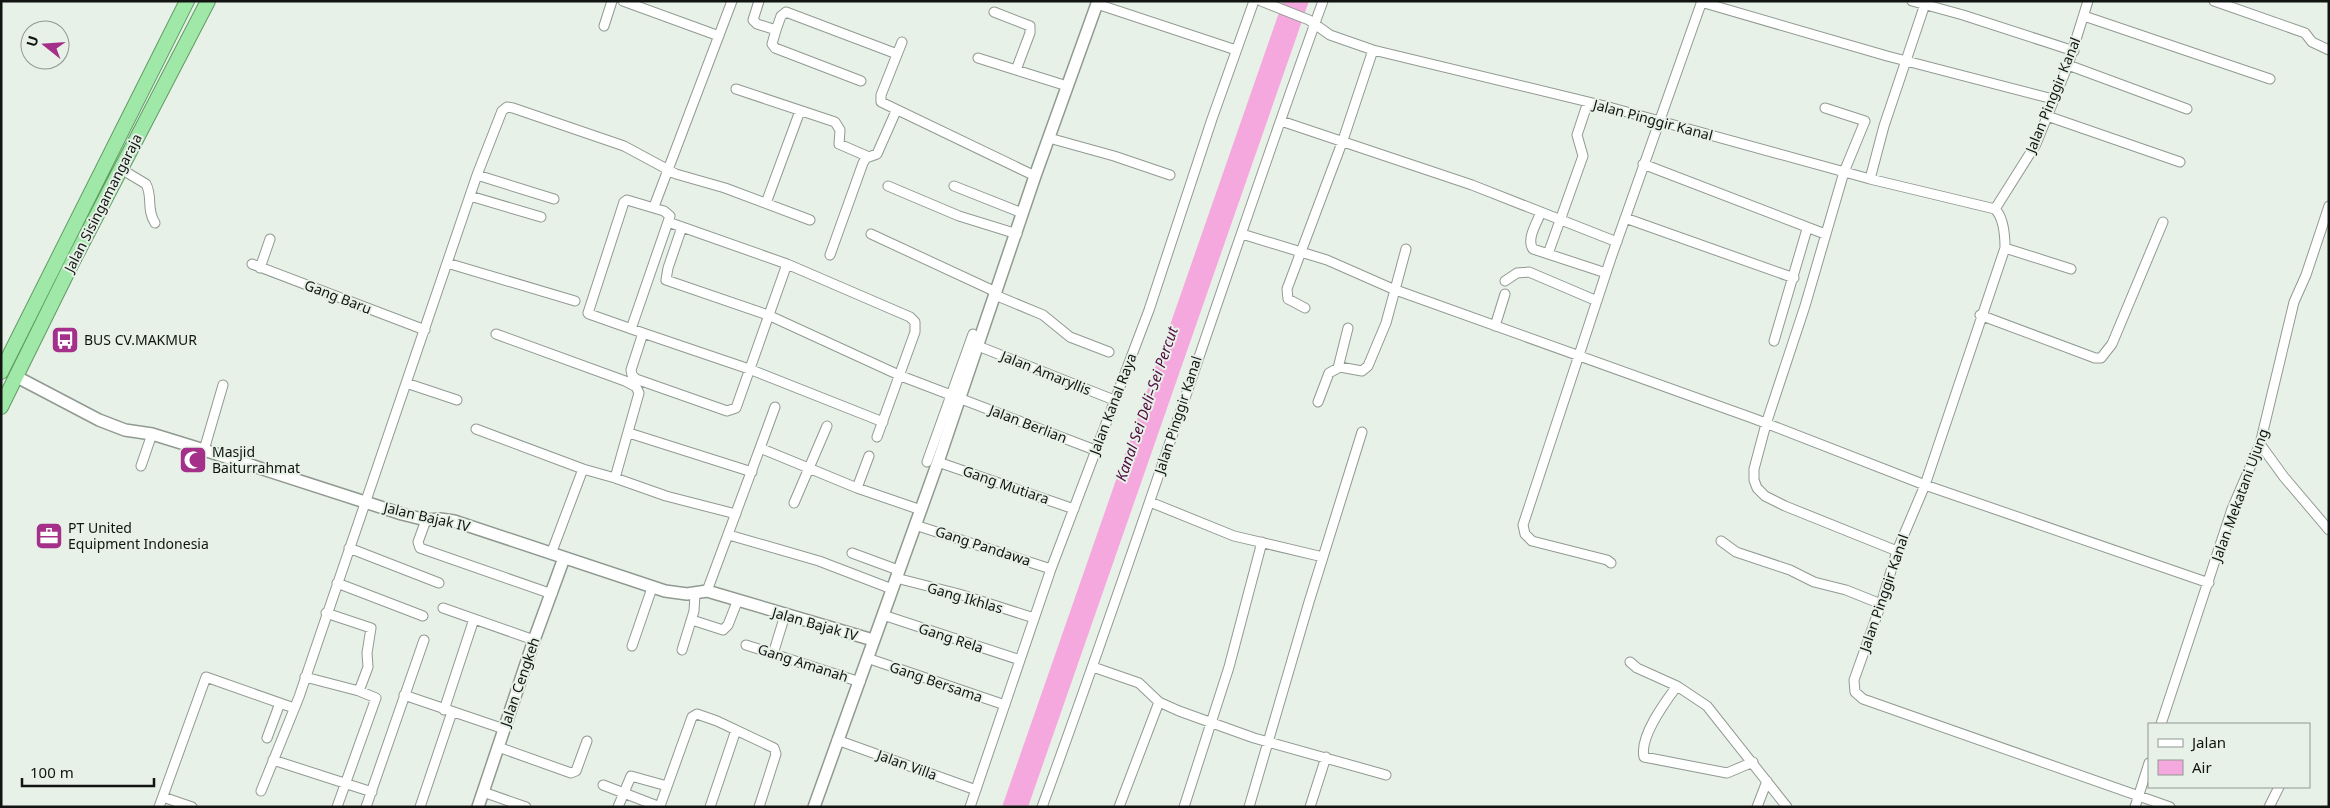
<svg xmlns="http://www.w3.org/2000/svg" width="2330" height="808" viewBox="0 0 2330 808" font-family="'Noto Sans',sans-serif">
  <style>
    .water { fill: #f5a8dd }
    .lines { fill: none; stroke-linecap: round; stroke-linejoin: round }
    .minor-casing { stroke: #919a91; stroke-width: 11 }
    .tertiary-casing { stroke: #919a91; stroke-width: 14 }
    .trunk-casing { stroke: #5f9b64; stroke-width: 16 }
    .minor { stroke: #fff; stroke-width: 9 }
    .tertiary { stroke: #fff; stroke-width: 11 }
    .trunk { stroke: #a0e8a7; stroke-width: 14 }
    .labels { text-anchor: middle; stroke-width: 4; stroke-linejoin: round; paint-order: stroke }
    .street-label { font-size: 14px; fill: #111411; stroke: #e7f1e8 }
    .poi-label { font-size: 14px; fill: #111411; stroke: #e7f1e8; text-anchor: start }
    .water-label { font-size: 15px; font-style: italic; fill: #500d41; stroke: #e7f1e8 }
  </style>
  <rect width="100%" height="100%" fill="#e7f1e8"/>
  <path class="water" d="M1283,1H1309L1028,807H1002Z"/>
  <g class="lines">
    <g class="minor-casing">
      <path id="minor" d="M623,1L719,36
        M759,1L753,20L757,24L776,30L772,44L775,48L861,81
        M1261,1L1309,20L1330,35L1373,50L1605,106L1870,179L1995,209C2004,218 2005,236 2005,248L1925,485L1897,551L1881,604L1854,680L1855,692L1863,699L2170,807
        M1912,1L1963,15L2074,51
        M2214,1L2305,33L2312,42L2329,50
        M1701,2L1887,56L2053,99
        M1097,4L1236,50
        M994,12L1030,26V33L1016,70L1067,86
        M2084,16L2270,79
        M604,26L612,1
        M776,30L781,16L786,12L897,54
        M902,42L881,95V102L1035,176
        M978,58L1016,70
        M2068,65L2187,109
        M736,89L835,122L840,130L839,144L869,157
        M1825,108L1865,121L1844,172L1805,306L1766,424L1754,469V480L1757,488L1765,496L1785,506L1897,551
        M2047,116L2180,162
        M1281,121L1472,185L1617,242
        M1049,138L1114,156L1170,175
        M1643,164L1825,234
        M121,169L146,184C153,197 146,209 155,223
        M477,175L554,199
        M1870,179L1884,126L1926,1
        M888,186L959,216L1017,234
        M954,186L1022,213
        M470,196L541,217
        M766,203L800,111
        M655,204L732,1
        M1995,209L2036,144L2068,65L2088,1
        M1541,212C1537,223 1526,239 1533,249L1606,273
        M1625,218L1794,278
        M682,227L668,268L666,280L768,315L901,376L1095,450
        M871,234L996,292
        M1242,234L1327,260L1393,289L1755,419L1925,485L2209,583
        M2005,248L2071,269
        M1548,254L1583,156L1577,135L1588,102
        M830,255L863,163L866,158L877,154L896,111
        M447,263L575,301
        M252,264L425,330
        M787,264L910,317L915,322V332L877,437
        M260,268L270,239
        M1505,281L1517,273L1529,272L1597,301
        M995,295L1043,315L1070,337L1109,352
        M1305,308L1288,299L1287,289L1343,140L1373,50
        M1980,315L2095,358H2101L2112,344L2163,222
        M1495,326L1505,294
        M631,329L670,216L664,211L627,200L624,202L588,313L589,314L643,333L631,370L632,375L636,379L727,411L736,408L787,264L668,222
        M643,333L749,369L883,422
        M496,334L625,381L636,387L639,393L615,478L583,469L551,554
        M1774,341L1807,229
        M978,346L1114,400
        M1338,368L1348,328
        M406,383L457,400
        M1318,402L1329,373L1340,367L1362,371L1368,366L1386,323L1406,249
        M476,429L583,469
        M629,433L752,472
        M2260,444L2284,477L2329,530
        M760,448L775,407
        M204,450L223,385
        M927,462L973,334
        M938,462L1074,509
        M141,466L152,434
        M615,478L666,496L736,514
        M857,488L921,510
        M1150,502L1234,536L1323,557
        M794,503L827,426
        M426,520L418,542L420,548L552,594
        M915,525L1051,569
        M729,535L819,561L892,589
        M1721,541L1736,552L1790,570L1814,582L1846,590L1881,604
        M349,548L439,583
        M852,553L898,570
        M1611,563L1607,560L1532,541L1525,534L1523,525L1611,258L1702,1
        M896,578L959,594L1034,618
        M337,583L423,616
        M707,591L760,448L857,488L869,456
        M443,608L534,640
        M326,613L371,628L367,653L368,667L359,691
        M883,615L1020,660
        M692,620L723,630L728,625L737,602
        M746,645L860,682
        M632,646L652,588
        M682,650L694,611L695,594
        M773,654L785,615
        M867,658L1005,705
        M1630,662L1637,668L1677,686L1707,706L1787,807
        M1093,667L1139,683L1159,702L1179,711L1254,738L1386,775
        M305,677L359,691L376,698L337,807
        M1677,686C1665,702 1639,737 1644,757L1727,773L1753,762
        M404,695L504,729
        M444,710L474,619
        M2161,724L2232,509L2260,444L2294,302L2306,275L2329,206
        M267,738L280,703
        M837,740L976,790
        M498,747L571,773L576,771L587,741
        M273,760L372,792
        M603,785L660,807
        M261,791L299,697L477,175L502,111L507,107L513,108L624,146L676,174L725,188L810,220
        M483,792L526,807
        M163,797L192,807
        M660,806L692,717L697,714L717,721L774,748L776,754L759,807
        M159,807L206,677L294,708
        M366,807L424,640
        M420,807L452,712
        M618,807L631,776L667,786
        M710,807L736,730
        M970,807L1051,569L1149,310L1212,119L1254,1
        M1042,807C1140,540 1226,269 1323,1
        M1119,807L1159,702
        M1184,807L1229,667L1262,542
        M1249,807L1309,602L1362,432
        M1310,807L1326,757
        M1757,807L1767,781
        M2135,807L2149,763
        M2269,807L2279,787"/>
    </g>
    <g class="tertiary-casing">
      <path id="tertiary" d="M17,377L99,420L125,430L152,434L204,450L402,514L426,520L440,519L454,521L665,591L687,594L707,591L873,640
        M478,807L534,640L564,558
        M814,807L938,462L1035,176L1098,1"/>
    </g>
    <g class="trunk-casing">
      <path id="trunk" d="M1,372L187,1
        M1,407L72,263L208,1"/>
    </g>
    <use href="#minor" class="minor"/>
    <use href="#tertiary" class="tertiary"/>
    <use href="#trunk" class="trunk"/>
  </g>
  <defs>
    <g id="bus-square" transform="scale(1.4375)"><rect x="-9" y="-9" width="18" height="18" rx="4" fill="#a53089" stroke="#e7f1e8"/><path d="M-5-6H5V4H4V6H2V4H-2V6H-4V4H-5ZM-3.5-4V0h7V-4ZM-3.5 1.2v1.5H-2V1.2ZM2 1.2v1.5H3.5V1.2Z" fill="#fff"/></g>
    <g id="mosque-square" transform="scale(1.4375)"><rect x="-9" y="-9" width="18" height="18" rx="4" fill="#a53089" stroke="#e7f1e8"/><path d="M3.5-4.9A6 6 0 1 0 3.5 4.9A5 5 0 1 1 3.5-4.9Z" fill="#fff"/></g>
    <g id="office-square" transform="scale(1.4375)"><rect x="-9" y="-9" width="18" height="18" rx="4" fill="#a53089" stroke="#e7f1e8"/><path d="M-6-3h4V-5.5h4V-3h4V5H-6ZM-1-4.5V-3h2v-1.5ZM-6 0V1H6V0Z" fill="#fff"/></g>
  </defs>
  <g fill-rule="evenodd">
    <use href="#bus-square" x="65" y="340"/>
    <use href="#mosque-square" x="193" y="460"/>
    <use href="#office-square" x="49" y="536"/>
  </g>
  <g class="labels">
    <g class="street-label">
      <text transform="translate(2053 95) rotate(-68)" y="5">Jalan Pinggir Kanal</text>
      <text transform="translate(1653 120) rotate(15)" y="5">Jalan Pinggir Kanal</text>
      <text transform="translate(103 203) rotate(-63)" y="5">Jalan Sisingamangaraja</text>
      <text transform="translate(338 297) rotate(21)" y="5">Gang Baru</text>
      <text transform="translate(1046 373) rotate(22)" y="5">Jalan Amaryllis</text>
      <text transform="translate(1113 404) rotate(-69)" y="5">Jalan Kanal Raya</text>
      <text transform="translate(1178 415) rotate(-72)" y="5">Jalan Pinggir Kanal</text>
      <text transform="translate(1028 424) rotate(21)" y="5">Jalan Berlian</text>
      <text transform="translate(1006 485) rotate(19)" y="5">Gang Mutiara</text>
      <text transform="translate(2240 495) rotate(-70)" y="5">Jalan Mekatani Ujung</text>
      <text transform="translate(427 517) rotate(13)" y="5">Jalan Bajak IV</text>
      <text transform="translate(983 546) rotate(18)" y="5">Gang Pandawa</text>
      <text transform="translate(1884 593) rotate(-71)" y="5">Jalan Pinggir Kanal</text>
      <text transform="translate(965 598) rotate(16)" y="5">Gang Ikhlas</text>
      <text transform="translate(815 624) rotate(16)" y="5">Jalan Bajak IV</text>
      <text transform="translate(951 638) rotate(18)" y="5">Gang Rela</text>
      <text transform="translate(803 663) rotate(18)" y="5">Gang Amanah</text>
      <text transform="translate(520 682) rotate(-71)" y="5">Jalan Cengkeh</text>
      <text transform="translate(936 682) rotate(19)" y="5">Gang Bersama</text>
      <text transform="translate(907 765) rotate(20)" y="5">Jalan Villa</text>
    </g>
    <g class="poi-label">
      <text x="84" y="345">BUS CV.MAKMUR</text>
      <text x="212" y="457">Masjid<tspan x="212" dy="16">Baiturrahmat</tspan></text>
      <text x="68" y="533">PT United<tspan x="68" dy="16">Equipment Indonesia</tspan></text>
    </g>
    <g class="water-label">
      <text transform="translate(1147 404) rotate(-71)" y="5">Kanal Sei Deli–Sei Percut</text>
    </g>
  </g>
  <rect width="2330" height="808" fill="none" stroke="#111411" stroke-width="5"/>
  <rect x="2148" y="723" width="162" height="65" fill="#e7f1e8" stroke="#919992"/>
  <rect x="2158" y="739" width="25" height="8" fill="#ffffff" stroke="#919992"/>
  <text x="2192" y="748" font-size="15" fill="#111411">Jalan</text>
  <rect x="2158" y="760" width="25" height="15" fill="#f5a8dd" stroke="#919992"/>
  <text x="2192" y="773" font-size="15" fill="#111411">Air</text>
  <g transform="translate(45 45) rotate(287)"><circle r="24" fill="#e7f1e8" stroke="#919992"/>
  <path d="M0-4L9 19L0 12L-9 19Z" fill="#a53089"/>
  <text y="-8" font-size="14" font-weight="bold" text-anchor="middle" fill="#111411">U</text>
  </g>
  <path d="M22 778v8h132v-8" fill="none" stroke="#111411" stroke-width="2.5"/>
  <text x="30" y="778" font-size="15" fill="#111411" stroke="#e7f1e8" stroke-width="4" paint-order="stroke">100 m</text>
</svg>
